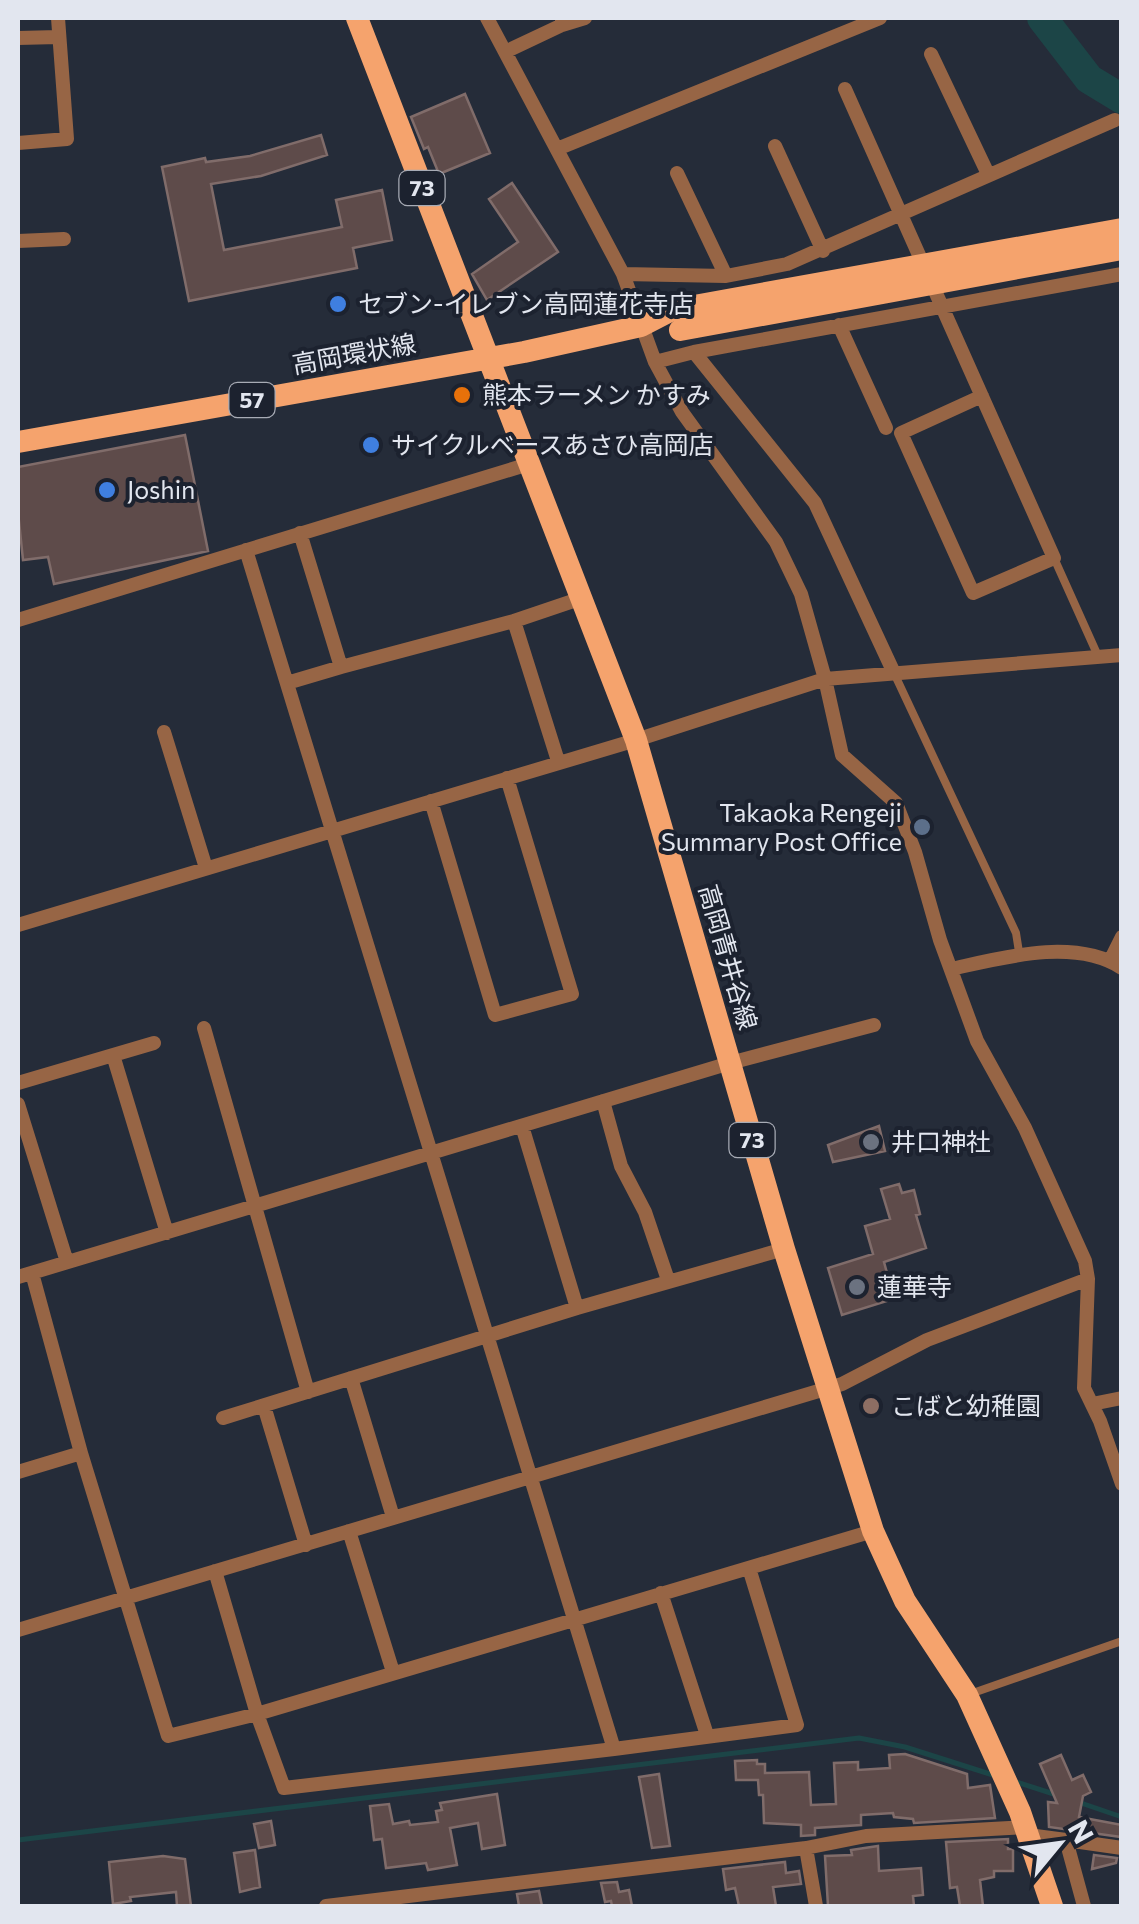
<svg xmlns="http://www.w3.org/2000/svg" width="1139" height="1924" viewBox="0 0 1139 1924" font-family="Commissioner,'Noto Sans JP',sans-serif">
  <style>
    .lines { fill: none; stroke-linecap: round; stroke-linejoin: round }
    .stream { stroke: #1c4547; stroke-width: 5 }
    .river { stroke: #1c4547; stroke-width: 30 }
    .building { fill: #5e4b4a; stroke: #806c6a; stroke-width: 2.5 }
    .service { stroke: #976545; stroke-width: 8 }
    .minor { stroke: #976545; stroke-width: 14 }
    .primary { stroke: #f5a36d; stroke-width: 22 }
    .rail { stroke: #c3c8d2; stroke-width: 5; stroke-dasharray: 12 12; stroke-linecap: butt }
    .primary-bridge { stroke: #f5a36d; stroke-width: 22 }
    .shop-dot { fill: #3f7fe0; stroke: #1c222f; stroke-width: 4 }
    .food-dot { fill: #e8710a; stroke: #1c222f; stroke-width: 4 }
    .service-dot { fill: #5c6f8a; stroke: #1c222f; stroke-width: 4 }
    .worship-dot { fill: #6b7280; stroke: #1c222f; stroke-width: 4 }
    .education-dot { fill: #8d6e63; stroke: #1c222f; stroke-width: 4 }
    .labels { text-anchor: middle; stroke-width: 8; stroke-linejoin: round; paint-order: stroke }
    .shield { fill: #1c222f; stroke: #a7abb5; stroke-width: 2.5 }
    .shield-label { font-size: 22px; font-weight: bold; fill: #e2e6ef }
    .poi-label { font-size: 25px; fill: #e2e6ef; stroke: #1c222f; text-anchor: start }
    .street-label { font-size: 25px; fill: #e2e6ef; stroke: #1c222f }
  </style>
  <rect width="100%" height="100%" fill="#252c39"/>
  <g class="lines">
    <path class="stream" d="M1013,1781L1060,1796
      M1075,1801L1122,1817
      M18,1840L859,1738L905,1747L993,1775"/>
    <path class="river" d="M1042,18L1089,79L1122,99"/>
  </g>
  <path class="building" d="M465,94L490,153L439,174L428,147L424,149L411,117Z
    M321,135L327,155L261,176L211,184L224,250L342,227L336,200L382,190L392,240L353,248L357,268L189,301L162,167L205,158L206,162L250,156Z
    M512,183L558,252L487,300L472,274L518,242L489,199Z
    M185,435L208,551L54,584L48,557L23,560L18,512V467Z
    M879,1126L885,1151L833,1162L828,1145Z
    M899,1184L902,1193L914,1190L920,1214L916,1215L926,1248L884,1262L891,1288L884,1290L887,1301L842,1315L828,1268L873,1254L865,1226L890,1219L881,1189Z
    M905,1754L967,1774L968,1788L990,1785L995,1818L914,1823L913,1819L894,1817L893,1813L861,1815V1825L815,1828V1835L801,1836V1825L764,1823L763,1795H759L758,1780H736L735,1761L757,1760V1764H765V1773L809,1772L811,1805L836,1804L834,1763L858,1762V1770L890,1768L889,1755Z
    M1061,1755L1072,1780L1083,1775L1091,1792L1083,1796L1079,1817L1122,1825L1121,1837L1049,1827L1048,1802L1057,1803L1040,1764Z
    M659,1774L670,1846L652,1848L639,1777Z
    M497,1794L505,1845L482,1849L478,1823L450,1828L457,1865L428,1870L426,1863L386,1868L382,1839L374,1840L370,1806L389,1804L393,1824L409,1821L410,1825L438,1822L436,1811L442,1810L440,1803Z
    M271,1821L275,1845L259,1848L254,1824Z
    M1008,1839V1849H1013V1871H994V1877L980,1880L983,1906H960L957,1887L950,1888L946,1842Z
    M878,1846L879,1871L921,1868L923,1895L913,1896L914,1906H828L825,1856L852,1855L851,1850Z
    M255,1850L260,1887L240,1892L234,1853Z
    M1094,1855L1117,1858L1116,1863L1092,1869Z
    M163,1856L185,1859L191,1906H177L176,1892L130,1897L131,1901L113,1904L109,1862Z
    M785,1862L786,1873L799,1871L801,1884L773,1887L776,1906H739L735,1888L726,1890L723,1869Z
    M617,1882L619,1892L629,1890L632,1906H612L611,1901L605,1902L601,1883Z
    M539,1891L542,1906H519L517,1894Z"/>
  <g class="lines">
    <path class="service" d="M1054,558L1098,656
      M894,673L1016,933L1019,952
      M970,1694L1122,1641"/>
    <path class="minor" d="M487,18L623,274L655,362L682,412L776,542L801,594L825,679L842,755L896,803L915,852L940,940L977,1041L1025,1128L1085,1261L1088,1279L1084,1388L1100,1421L1122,1484
      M562,25L585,18
      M18,38L58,37
      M505,52L562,25V18
      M931,54L988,174
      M845,89C915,245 985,401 1054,558L973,593L901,433L982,396
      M18,143L67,139L58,18
      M775,146L823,251
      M557,149L880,18
      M677,173L726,276
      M18,241L64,239
      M623,274L726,276L787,264L1115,120
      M839,325L886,428
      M694,352L1122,274
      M655,362L694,352L815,503L894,673
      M246,550L614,1749L797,1725L749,1568
      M18,620L532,463
      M514,621L582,598
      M341,667L514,621L558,761
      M287,683L341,667L300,533
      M164,732L206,868
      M431,801L495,1015L572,994L507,778
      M18,925L636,740L825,679L1122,655
      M1110,961L1122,937
      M951,969C1001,958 1074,937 1122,968
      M204,1028L308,1392
      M113,1055L167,1233
      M18,1083L154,1043
      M603,1101L621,1166L645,1212L668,1280
      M18,1104L67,1262
      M522,1126L577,1308
      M32,1273L81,1453L168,1736L257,1714L873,1531
      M18,1277L730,1063L874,1025
      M351,1378L393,1517
      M1092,1404L1122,1398
      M264,1406L306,1545
      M223,1418L577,1308L784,1249
      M18,1472L81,1453
      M349,1531L393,1672
      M215,1571L257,1714L284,1788L614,1749
      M661,1593L707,1735
      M18,1630L842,1384L927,1340L1088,1279
      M1028,1835L1066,1840L1084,1906
      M1066,1840L1122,1848
      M806,1848L816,1906
      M326,1906L806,1848L866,1836L1026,1827"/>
    <path class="primary" d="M357,18L636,740L784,1249L873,1531L905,1601L967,1695L1020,1812L1052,1906
      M18,442L524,352L641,326L672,310"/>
    <path class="rail" d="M1121,18H1122"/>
    <path class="primary-bridge" d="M672,310L1122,229
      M680,330L1122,249"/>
  </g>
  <g class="shop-dot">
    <circle cx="338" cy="304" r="10"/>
    <circle cx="371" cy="445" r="10"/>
    <circle cx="107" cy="490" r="10"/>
  </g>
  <circle class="food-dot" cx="462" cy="395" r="10"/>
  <circle class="service-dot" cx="922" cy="827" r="10"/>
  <g class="worship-dot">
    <circle cx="871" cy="1142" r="10"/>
    <circle cx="857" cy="1287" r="10"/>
  </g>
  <circle class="education-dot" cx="871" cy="1406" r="10"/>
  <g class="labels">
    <g class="shield">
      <rect x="399.5" y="171" width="45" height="34" rx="8"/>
      <rect x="229.5" y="383" width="45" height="34" rx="8"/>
      <rect x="729.5" y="1123" width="45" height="34" rx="8"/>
    </g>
    <g class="shield-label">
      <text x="422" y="196">73</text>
      <text x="252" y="408">57</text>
      <text x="752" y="1148">73</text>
    </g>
    <g class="poi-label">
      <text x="358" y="313">セブン-イレブン高岡蓮花寺店</text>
      <text x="482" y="404">熊本ラーメン かすみ</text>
      <text x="391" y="454">サイクルベースあさひ高岡店</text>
      <text x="127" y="499">Joshin</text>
      <text x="902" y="822" text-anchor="end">Takaoka Rengeji<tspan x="902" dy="29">Summary Post Office</tspan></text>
      <text x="891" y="1151">井口神社</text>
      <text x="877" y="1296">蓮華寺</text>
      <text x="891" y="1415">こばと幼稚園</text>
    </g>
    <g class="street-label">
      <text transform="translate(354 354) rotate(-10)" y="9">高岡環状線</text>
      <text transform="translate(728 957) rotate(74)" y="9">高岡青井谷線</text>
    </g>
  </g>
  <rect width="1139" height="1924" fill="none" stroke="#e2e6ef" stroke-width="40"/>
  <g transform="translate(1059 1844) rotate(61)" stroke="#1c222f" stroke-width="8" paint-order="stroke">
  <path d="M0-8L18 38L0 25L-18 38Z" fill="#e2e6ef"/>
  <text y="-15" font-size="28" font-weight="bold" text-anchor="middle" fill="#e2e6ef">N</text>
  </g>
</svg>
